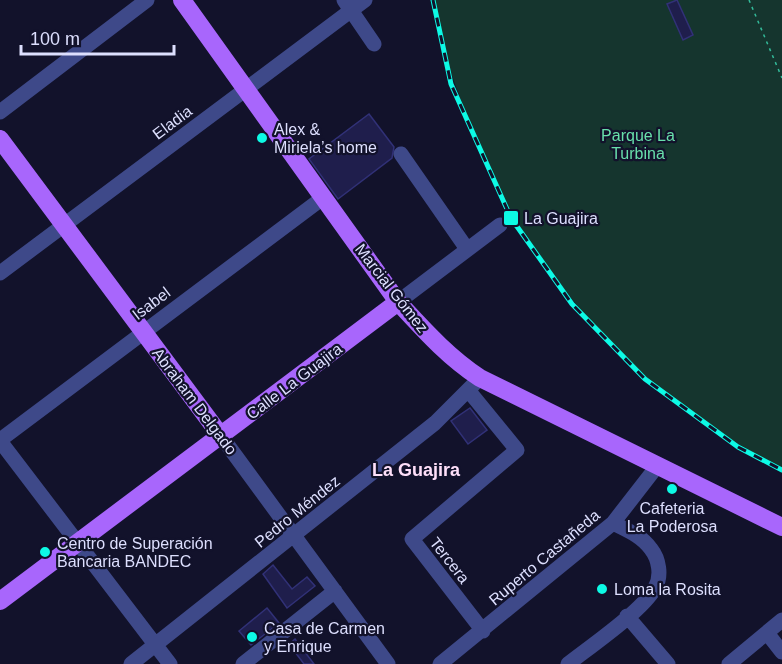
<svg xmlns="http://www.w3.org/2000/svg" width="782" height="664" viewBox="0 0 782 664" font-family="Helvetica,sans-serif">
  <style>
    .green { fill: #15352e }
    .building { fill: #1f1e4c; stroke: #313177; stroke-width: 1.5 }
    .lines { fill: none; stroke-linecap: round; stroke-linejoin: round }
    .path { stroke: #33bb9a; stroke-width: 1.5; stroke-dasharray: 3 4.5; stroke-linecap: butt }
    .minor { stroke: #3e4989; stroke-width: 15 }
    .major { stroke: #a866fc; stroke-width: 18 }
    .rail-casing { stroke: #0dfae5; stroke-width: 5 }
    .rail { stroke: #12122b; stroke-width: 3; stroke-dasharray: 9; stroke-linecap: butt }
    .poi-dot { fill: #0dfae5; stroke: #12122b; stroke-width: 2 }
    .labels { text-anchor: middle; stroke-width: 4.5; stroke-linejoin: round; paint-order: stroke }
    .street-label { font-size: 16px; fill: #dddffe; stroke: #12122b }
    .poi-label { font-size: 16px; fill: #dddffe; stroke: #12122b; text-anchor: start }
    .park-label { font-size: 16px; fill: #68dfab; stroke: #12122b }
    .neighbourhood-label { font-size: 18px; font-weight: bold; fill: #fedff9; stroke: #12122b }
  </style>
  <rect width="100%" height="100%" fill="#12122b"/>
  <path class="green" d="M434,0H782V470C734,442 685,412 643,375C593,330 549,273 514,217C501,195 492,170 481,147C459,99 441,52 434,0Z"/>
  <path class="building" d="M677,0L693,35L683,40L667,4Z
    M369,114L394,147L392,158L338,199L309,159Z
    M470,408L487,430L468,444L451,421Z
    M273,565L292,589L307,577L315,586L287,608L263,574Z
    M267,608L279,623L251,645L239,631Z
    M295,639L314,664H304L289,644Z"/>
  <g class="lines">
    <path class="path" d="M749,0L782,78"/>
    <path class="minor" d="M344,0L374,44
      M0,112L147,0
      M401,154L467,249
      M0,273L365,0
      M398,302L500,225
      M468,390L517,450L412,539L483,631
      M221,436L388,664
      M0,440L324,197
      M0,441L170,664
      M627,616L668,664
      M767,633L782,652
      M131,664L435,423L480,378
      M243,664L335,591
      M440,664L613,523L658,465
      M568,664C591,646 642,611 655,588C662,576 659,559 651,549C642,536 627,530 613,523
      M729,664L782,620"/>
    <path class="major" d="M182,0L398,302C424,330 448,357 480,378L782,527
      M0,139L221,436
      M0,601L398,302"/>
    <g class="rail-casing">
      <path id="rail" d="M433,0L451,84L511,218L572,304L645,379L738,447L782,470"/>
    </g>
    <use href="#rail" class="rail"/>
  </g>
  <g class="poi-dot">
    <circle cx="262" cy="138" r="6"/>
    <rect x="503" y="210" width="16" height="16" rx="3"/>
    <circle cx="672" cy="489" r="6"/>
    <circle cx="45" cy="552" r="6"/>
    <circle cx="602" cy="589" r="6"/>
    <circle cx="252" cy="637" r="6"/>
  </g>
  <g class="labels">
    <g class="street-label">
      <text transform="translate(172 122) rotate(-37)" y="6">Eladia</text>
      <text transform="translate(392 288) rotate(52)" y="6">Marcial Gómez</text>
      <text transform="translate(151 303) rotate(-37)" y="6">Isabel</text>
      <text transform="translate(294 381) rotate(-37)" y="6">Calle La Guajira</text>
      <text transform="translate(195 401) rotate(53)" y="6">Abraham Delgado</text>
      <text transform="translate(297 511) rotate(-39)" y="6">Pedro Méndez</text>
      <text transform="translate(544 557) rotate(-40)" y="6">Ruperto Castañeda</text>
      <text transform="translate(450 560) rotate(52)" y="6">Tercera</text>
    </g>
    <g class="poi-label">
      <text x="274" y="135">Alex &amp;<tspan x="274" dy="18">Miriela’s home</tspan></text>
      <text x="524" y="224">La Guajira</text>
      <text x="672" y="514" text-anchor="middle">Cafeteria<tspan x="672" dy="18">La Poderosa</tspan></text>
      <text x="57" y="549">Centro de Superación<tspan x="57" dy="18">Bancaria BANDEC</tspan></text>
      <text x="614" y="595">Loma la Rosita</text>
      <text x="264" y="634">Casa de Carmen<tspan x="264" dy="18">y Enrique</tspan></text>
    </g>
    <g class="park-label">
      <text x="638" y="141">Parque La<tspan x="638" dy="18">Turbina</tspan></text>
    </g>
    <g class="neighbourhood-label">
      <text x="416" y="476">La Guajira</text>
    </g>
  </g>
  <path d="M21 45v9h153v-9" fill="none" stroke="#dddffe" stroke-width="3"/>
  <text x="30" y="45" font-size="18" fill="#dddffe" stroke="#12122b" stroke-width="4.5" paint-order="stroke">100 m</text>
</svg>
